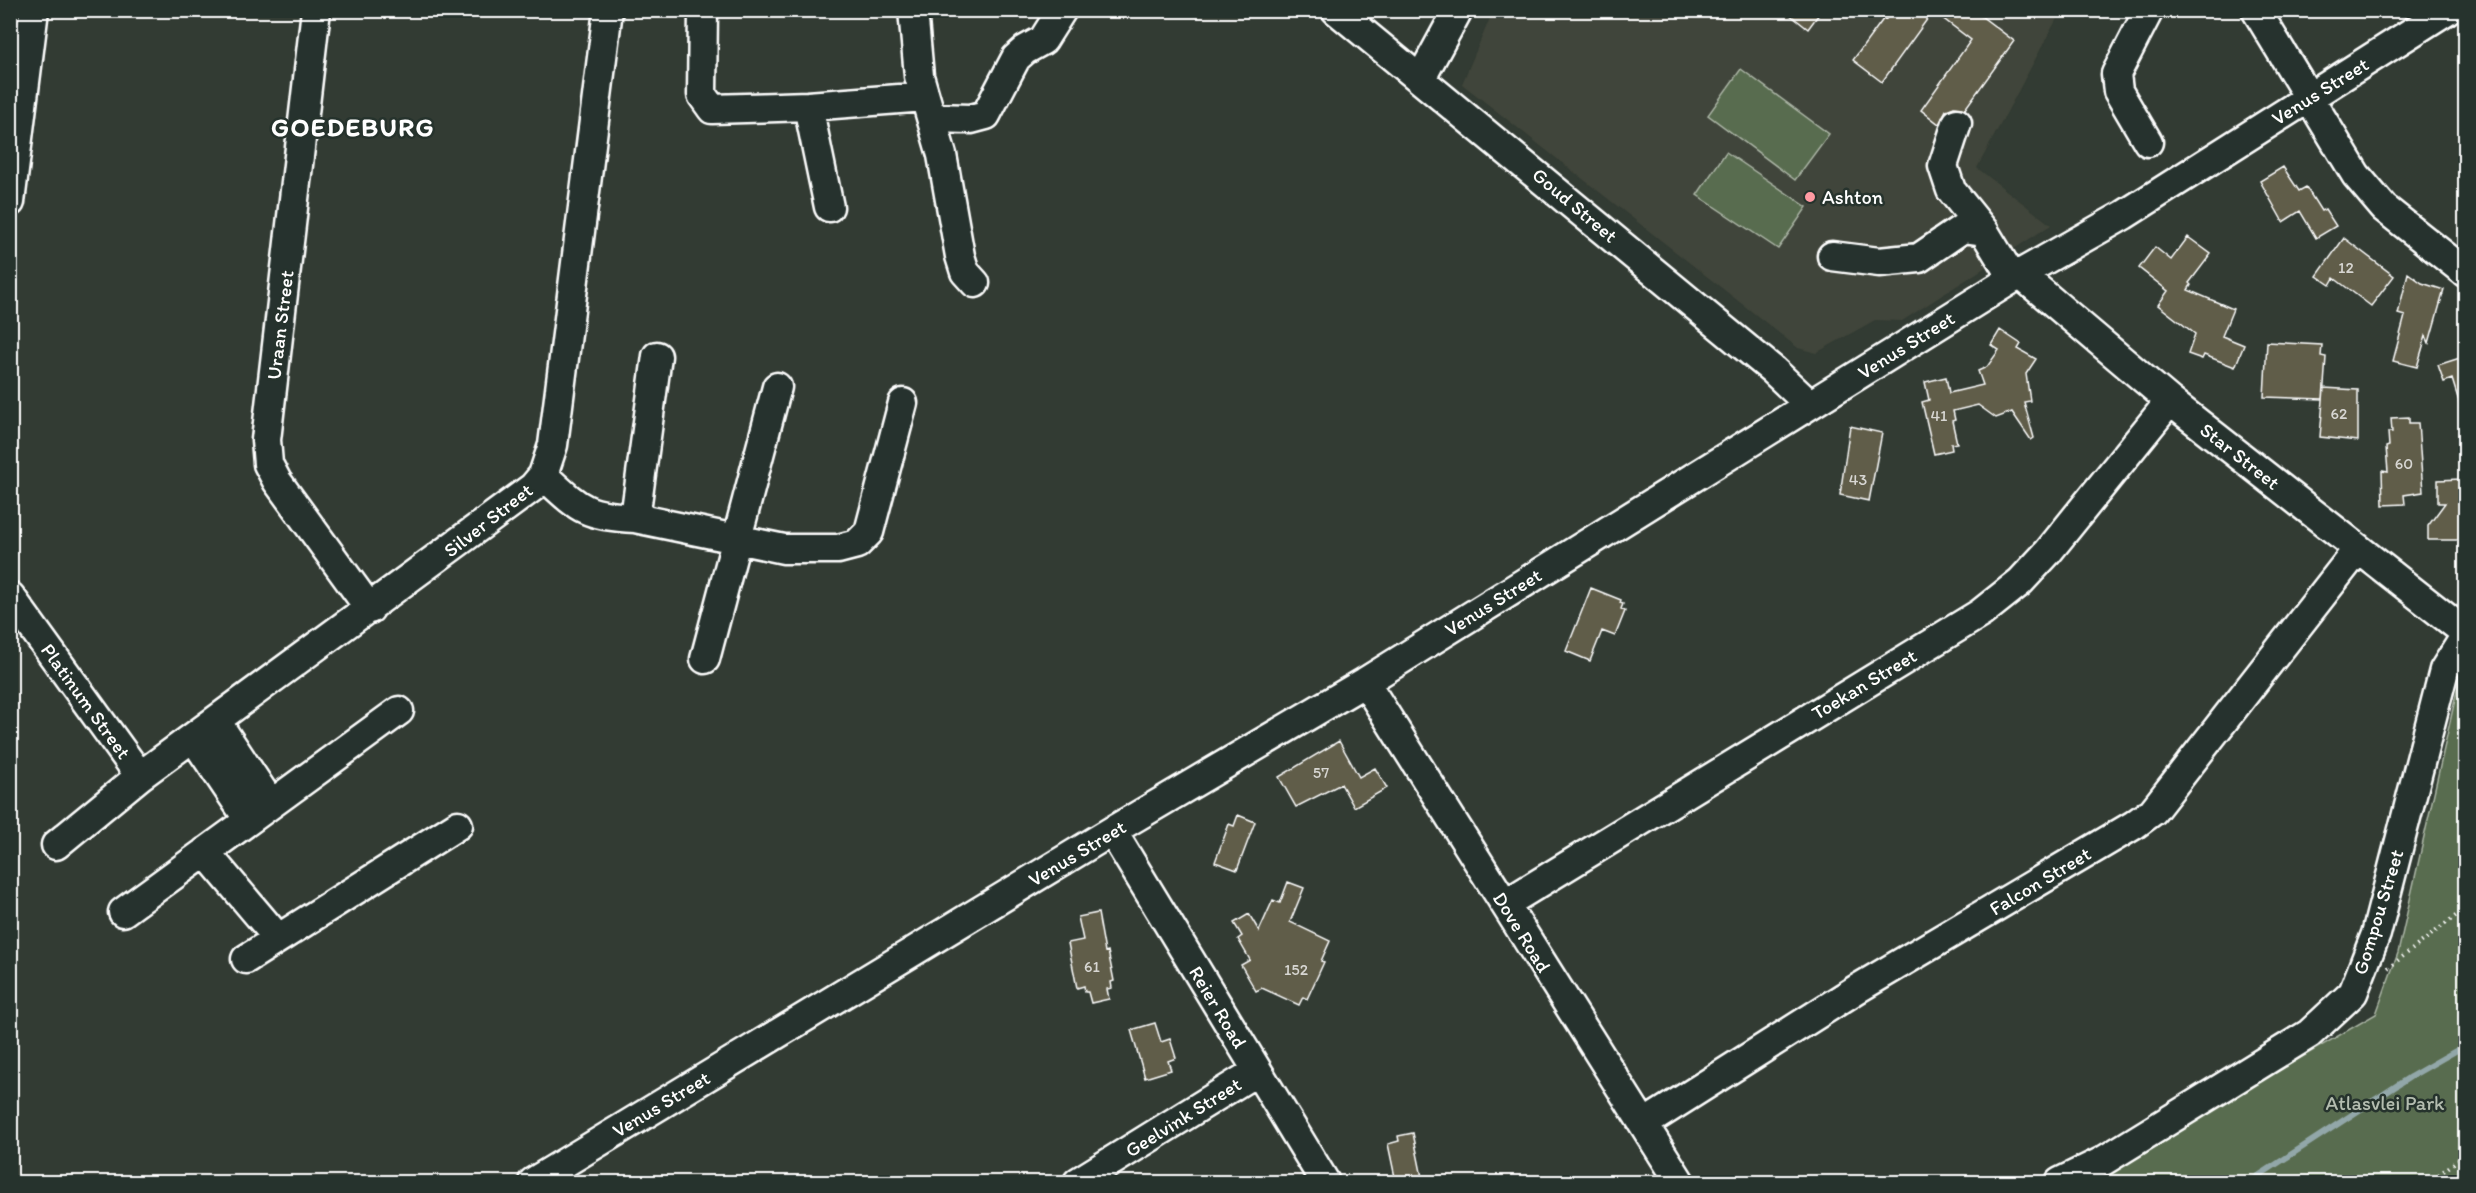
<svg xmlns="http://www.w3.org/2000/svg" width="2476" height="1193" viewBox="0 0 2476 1193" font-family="Itim,sans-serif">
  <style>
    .built { fill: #40453a }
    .green { fill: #596c4f; stroke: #acb6a7; stroke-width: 1.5 }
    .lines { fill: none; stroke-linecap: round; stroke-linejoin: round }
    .stream { stroke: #92a7a9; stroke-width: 6 }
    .building { fill: #605d4a; stroke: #fff; stroke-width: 1.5 }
    .minor-casing { stroke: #fff; stroke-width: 33 }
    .path { stroke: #fff; stroke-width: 4; stroke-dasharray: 1.5 4.5; stroke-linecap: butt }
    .minor { stroke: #26332d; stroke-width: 28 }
    .poi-dot { fill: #ff9aa2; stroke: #26332d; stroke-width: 2 }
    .labels { text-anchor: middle; stroke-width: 5; stroke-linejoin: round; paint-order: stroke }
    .number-label { font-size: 16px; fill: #d7d6d2 }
    .street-label { font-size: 20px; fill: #fff; stroke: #26332d }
    .poi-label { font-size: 20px; fill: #fff; stroke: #26332d; text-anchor: start }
    .park-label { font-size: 20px; fill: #b4bdb0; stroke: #26332d }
    .district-label { font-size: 26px; font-weight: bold; letter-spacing: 1.5px; fill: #fff; stroke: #26332d }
  </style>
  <rect width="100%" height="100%" fill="#323b33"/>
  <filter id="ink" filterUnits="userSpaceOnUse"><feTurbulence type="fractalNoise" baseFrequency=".0167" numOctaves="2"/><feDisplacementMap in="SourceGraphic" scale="12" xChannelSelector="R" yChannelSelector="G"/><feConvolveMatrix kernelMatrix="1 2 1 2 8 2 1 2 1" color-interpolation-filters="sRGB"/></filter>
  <g filter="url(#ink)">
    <path class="built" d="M1493,11H2061L1977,168L2051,225L1902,321L1875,320L1816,353L1798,348L1462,84Z"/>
    <path class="green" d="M1741,69L1829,134L1795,180L1708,115Z
      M1726,152L1807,207L1778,249L1697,195Z
      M2463,664L2465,665V1179L2460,1182H2087L2376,1014L2398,953Z"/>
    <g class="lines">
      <path class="stream" d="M2249,1182L2410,1077L2466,1045"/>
    </g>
    <path class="building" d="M1784,10H1822L1808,29Z
      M1893,10H1973L2014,41L1965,109L1954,107L1946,110L1939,124L1921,110L1971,40L1933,11L1882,82L1853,60L1884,18L1886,19Z
      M2283,167L2299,191L2306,187L2321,211L2325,209L2336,226L2316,238L2300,211L2283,222L2260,181Z
      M2188,237L2211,254L2189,283L2191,285L2188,290L2233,309L2222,336L2244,345L2235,367L2204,355L2202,359L2188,354L2195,334L2158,305L2168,291L2139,268L2155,247L2171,260Z
      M2344,238L2394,276L2371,306L2334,278L2330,285L2317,276Z
      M2408,273L2422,283L2444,290L2429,343L2426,336L2417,367L2393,361L2405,316L2398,314Z
      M2000,330L2021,344L2018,349L2036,359L2026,374L2030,401L2024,402L2034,438L2031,440L2012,412L1996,418L1978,405L1953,411L1955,420L1952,421L1957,443L1951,444L1952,450L1934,454L1922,402L1929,400L1925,382L1946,377L1949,393L1983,385L1978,371L1987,367L1999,350L1991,345Z
      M2267,342L2322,345L2321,356L2326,357L2323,399L2264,397Z
      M2466,356V410L2462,411L2452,379L2444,382L2438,365Z
      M2324,388L2358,390V441L2320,437Z
      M2409,417V423H2418L2423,492L2404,495L2405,504L2383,505L2382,471L2388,472L2386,447L2389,446L2388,432H2392L2391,418Z
      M1850,426L1882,433L1869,501L1840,495Z
      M2466,473V540H2428V526L2445,503H2438V480L2461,479Z
      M1591,588L1621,600L1620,603L1623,604L1621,609L1625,611L1615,636L1602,631L1590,661L1566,651Z
      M1339,741L1359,777L1375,768L1387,788L1354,807L1341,784L1296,807L1279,777Z
      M1238,815L1255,822L1237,870L1215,862L1229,824L1234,826Z
      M1288,882L1304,888L1290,922L1330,941L1321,961L1324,962L1307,999L1303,997L1299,1005L1262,988L1256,991L1241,965L1250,960L1238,939L1242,936L1234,923L1249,914L1259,931L1273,900L1280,903Z
      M1098,913L1105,952L1108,951L1114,981L1111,982L1112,988L1107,989L1109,999L1091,1003L1088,992H1085L1084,986L1077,988L1068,943L1083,940L1078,917Z
      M1155,1023L1161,1042L1170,1039L1176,1058L1168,1061L1171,1070L1145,1078L1131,1030Z
      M1413,1133L1423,1182H1396L1388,1144L1399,1141L1398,1136Z"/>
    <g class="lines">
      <g class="minor-casing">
        <path id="minor" d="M316,10L266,440L268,464L277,481L370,609
          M703,10L702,95L712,109L808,106L925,97
          M913,10L919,76L942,155L960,256L965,272L975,283
          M1336,10L1773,370L1810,405
          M2256,10L2356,175L2384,208L2466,273
          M1421,78L1458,10
          M808,106L829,207
          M933,118L971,119L986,115L1016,58L1025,50L1043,40L1062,10
          M1957,123L1943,166L1951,190L1984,231
          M2148,142L2118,91L2116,74L2149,10
          M10,202L34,10
          M1832,256L1879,262L1919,258L1963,228L1984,231L2013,279
          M2020,274L2170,401L2466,633
          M543,475C579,508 584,516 635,518L784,549H838L857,544L869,532L903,403
          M635,518L657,356
          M10,596L140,776
          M705,659L777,387
          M1365,682L1680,1182
          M216,721L271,804
          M193,737L249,820
          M1112,831L1325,1182
          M56,845L140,776L533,487L543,475L553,445L608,10
          M205,852L277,937
          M1505,904L1981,613L2020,582L2048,552L2170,401
          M123,912L399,711
          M246,959L458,825
          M1644,1124L1857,989L2134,825L2153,811L2358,549
          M533,1182L1112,831L1365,682L2020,274L2124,215L2447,10
          M1078,1182L1257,1071
          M2060,1182L2103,1161L2309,1034L2353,993L2376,934L2444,670L2466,635"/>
      </g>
      <path class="path" d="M2388,968L2466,908
        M2429,1182L2466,1154"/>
      <use href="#minor" class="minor"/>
    </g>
  </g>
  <circle class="poi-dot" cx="1810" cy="197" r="6"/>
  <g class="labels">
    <g class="number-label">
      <text x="2346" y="273">12</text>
      <text x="2339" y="419">62</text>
      <text x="1939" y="421">41</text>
      <text x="2404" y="469">60</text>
      <text x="1858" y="485">43</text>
      <text x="1321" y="778">57</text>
      <text x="1092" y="972">61</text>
      <text x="1296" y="975">152</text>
    </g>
    <g class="street-label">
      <text transform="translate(2320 91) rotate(-32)" y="7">Venus Street</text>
      <text transform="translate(1575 205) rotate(40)" y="7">Goud Street</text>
      <text transform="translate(280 325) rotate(-83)" y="7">Uraan Street</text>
      <text transform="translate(1906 345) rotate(-32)" y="7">Venus Street</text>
      <text transform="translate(2240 456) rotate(38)" y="7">Star Street</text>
      <text transform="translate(488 520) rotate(-38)" y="7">Silver Street</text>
      <text transform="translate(1493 602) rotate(-32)" y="7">Venus Street</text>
      <text transform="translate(1864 684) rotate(-31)" y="7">Toekan Street</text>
      <text transform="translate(86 701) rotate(54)" y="7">Platinum Street</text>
      <text transform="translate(1077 853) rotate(-31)" y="7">Venus Street</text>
      <text transform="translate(2040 881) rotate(-31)" y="7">Falcon Street</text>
      <text transform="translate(2378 912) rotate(-73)" y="7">Gompou Street</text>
      <text transform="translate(1522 932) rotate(58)" y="7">Dove Road</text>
      <text transform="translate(1218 1007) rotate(59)" y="7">Reier Road</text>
      <text transform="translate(661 1104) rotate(-31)" y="7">Venus Street</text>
      <text transform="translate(1183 1117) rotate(-32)" y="7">Geelvink Street</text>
    </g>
    <g class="poi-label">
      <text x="1822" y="204">Ashton</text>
    </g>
    <g class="park-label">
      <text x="2385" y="1110">Atlasvlei Park</text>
    </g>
    <g class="district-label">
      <text x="353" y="136">GOEDEBURG</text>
    </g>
  </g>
  <rect width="2476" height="1193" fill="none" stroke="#26332d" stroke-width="36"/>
  <rect x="18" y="18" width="2440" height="1157" fill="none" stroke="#fff" stroke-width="2" filter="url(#ink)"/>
</svg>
